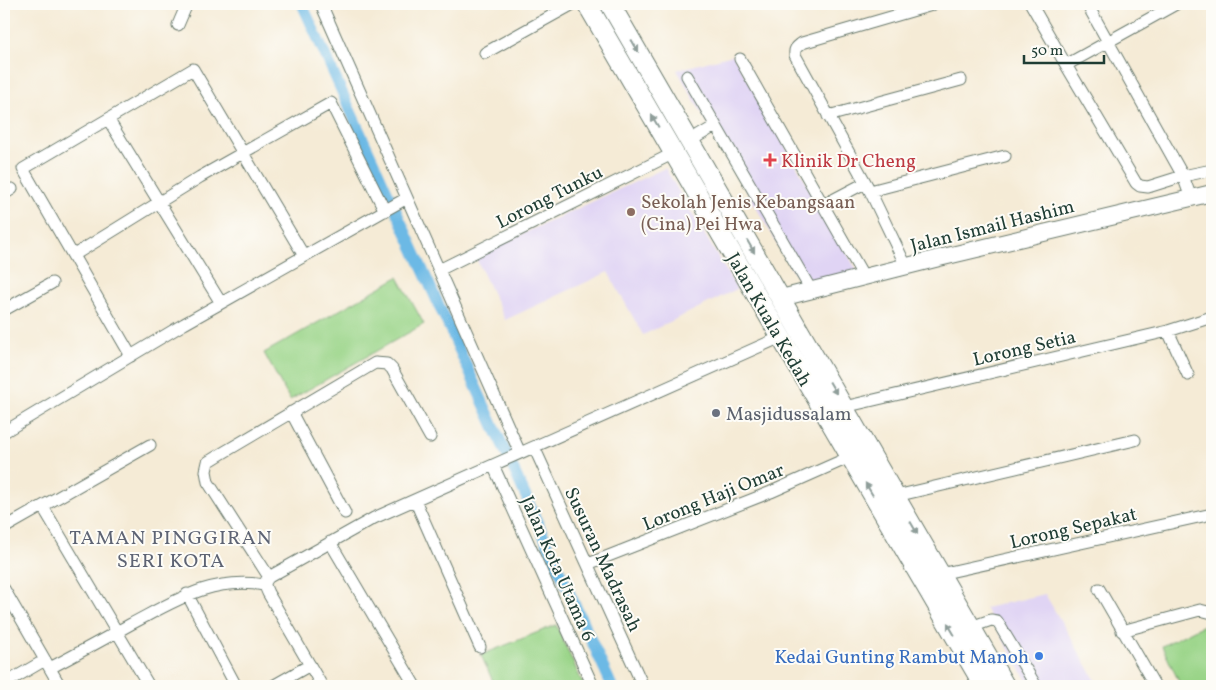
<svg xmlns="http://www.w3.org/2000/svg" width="1216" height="690" viewBox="0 0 1216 690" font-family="Vollkorn,serif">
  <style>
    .built { fill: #e0d4f4 }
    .green { fill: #99d487; stroke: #5c885e }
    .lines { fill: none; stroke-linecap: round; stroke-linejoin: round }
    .canal { stroke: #6cb9e5; stroke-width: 11 }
    .street-casing { stroke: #6a7a6d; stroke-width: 13 }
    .secondary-casing { stroke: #6a7a6d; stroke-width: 18 }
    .primary-casing { stroke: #6a7a6d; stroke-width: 21 }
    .street { stroke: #fff; stroke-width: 11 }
    .secondary { stroke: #fff; stroke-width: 16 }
    .primary { stroke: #fff; stroke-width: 19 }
    .oneway { fill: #8f9e9a }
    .health-dot { fill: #e0444e; stroke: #fdfcf7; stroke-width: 2 }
    .education-dot { fill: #8d6e63; stroke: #fdfcf7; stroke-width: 2 }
    .worship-dot { fill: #6b7280; stroke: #fdfcf7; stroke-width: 2 }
    .shop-dot { fill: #3f7fe0; stroke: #fdfcf7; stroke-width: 2 }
    .labels { text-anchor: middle; stroke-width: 4; stroke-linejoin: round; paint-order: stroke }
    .health-label { font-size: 19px; fill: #be3a42; stroke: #fdfcf7; text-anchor: start }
    .street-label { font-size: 19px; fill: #1f3d34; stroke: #fdfcf7 }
    .education-label { font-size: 19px; fill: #785e54; stroke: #fdfcf7; text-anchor: start }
    .worship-label { font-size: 19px; fill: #5b616d; stroke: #fdfcf7; text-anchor: start }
    .shop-label { font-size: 19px; fill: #366cbe; stroke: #fdfcf7; text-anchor: end }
    .neighbourhood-label { font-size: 20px; letter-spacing: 1px; fill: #5e6474; stroke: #fdfcf7 }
  </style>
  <rect width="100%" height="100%" fill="#fdfcf7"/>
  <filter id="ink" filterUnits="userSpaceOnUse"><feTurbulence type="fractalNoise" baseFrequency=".02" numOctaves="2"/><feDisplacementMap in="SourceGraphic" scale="10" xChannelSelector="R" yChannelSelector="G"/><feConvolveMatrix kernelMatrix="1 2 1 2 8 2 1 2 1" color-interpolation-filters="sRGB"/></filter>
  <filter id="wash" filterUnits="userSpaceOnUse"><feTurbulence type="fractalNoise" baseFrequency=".0096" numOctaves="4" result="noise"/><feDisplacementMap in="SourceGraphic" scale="20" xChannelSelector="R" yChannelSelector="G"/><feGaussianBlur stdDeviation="1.12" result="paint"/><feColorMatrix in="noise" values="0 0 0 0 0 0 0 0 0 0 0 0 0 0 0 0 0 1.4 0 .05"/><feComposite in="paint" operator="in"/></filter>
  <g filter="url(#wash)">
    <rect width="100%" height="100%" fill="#f5ebd6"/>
    <path class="built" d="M733,55L863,281L807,296L677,70Z
      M665,168L737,289L643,335L608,272L505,320L475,256Z
      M1045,594L1099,686H1030L985,608Z"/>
    <path class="green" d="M398,277L424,324L290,400L264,353Z
      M556,625L584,686H495L481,655Z
      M1204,625L1212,642V686H1181L1162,646Z"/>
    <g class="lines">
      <path class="canal" d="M302,4L612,686"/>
    </g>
  </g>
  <g filter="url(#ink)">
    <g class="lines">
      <g class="street-casing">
        <path id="street" d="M321,4L520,453
          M1031,4L1066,65L1136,183L1140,186L1148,187L1183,176L1212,170
          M1087,4L1183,176L1191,198
          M178,25L187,4
          M485,53L573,4
          M740,59L864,277
          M1066,65L1176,4
          M687,76L811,290
          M828,116L961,80
          M108,119L221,303
          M690,141L715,126
          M870,191L1005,156
          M4,194L12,189
          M823,205L865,183
          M74,255L200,177L331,103L385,211
          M906,266L870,191L795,55C794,48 797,47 802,43L932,5
          M439,270L674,153
          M4,310L52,283
          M1168,331L1188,375
          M131,356L23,169L193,69L304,256
          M844,407L1168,331L1212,317
          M291,412L345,513
          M4,432L184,324L407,198
          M534,447L643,686
          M493,465L593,686
          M896,496L1135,440
          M415,500L480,647
          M43,507L149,686
          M4,528L150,445
          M330,542L415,686
          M588,564L771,492L850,457
          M940,574L1212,514
          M269,577L208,482L206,471L208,462L221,454L375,363L387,364L392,369L430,437
          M4,589L60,686
          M1099,589L1155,686
          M187,594L236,686
          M971,627L991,620L997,621L1036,686
          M1122,631L1200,610L1212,613
          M50,668C77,654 104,639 131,624C175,601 212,576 264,585
          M4,684L45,660
          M273,686L310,665
          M322,686L268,593C265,586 263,583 269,577L374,518L781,337"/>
      </g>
      <g class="secondary-casing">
        <path id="secondary" d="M781,298L939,258L1212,193"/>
      </g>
      <g class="primary-casing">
        <path id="primary" d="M587,4L984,686
          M610,4L1005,686"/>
      </g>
      <use href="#street" class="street"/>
      <use href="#secondary" class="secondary"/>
      <use href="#primary" class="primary"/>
    </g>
    <defs><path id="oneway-solid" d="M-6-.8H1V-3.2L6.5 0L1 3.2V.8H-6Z" transform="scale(1.25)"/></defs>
    <g class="oneway">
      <use href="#oneway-solid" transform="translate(635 46) rotate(60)"/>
      <use href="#oneway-solid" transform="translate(655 121) rotate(-120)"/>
      <use href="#oneway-solid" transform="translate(751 247) rotate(60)"/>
      <use href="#oneway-solid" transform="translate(833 388) rotate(60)"/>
      <use href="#oneway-solid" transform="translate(869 489) rotate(-121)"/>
      <use href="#oneway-solid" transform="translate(914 528) rotate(60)"/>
      <use href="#oneway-solid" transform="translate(951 629) rotate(-120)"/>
    </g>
  </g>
  <path class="health-dot" d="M767.5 152.5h5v5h5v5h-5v5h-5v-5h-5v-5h5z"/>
  <circle class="education-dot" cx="631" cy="212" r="5"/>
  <circle class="worship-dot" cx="716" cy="413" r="5"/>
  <circle class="shop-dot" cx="1039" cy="656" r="5"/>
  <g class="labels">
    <g class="health-label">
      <text x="781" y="167">Klinik Dr Cheng</text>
    </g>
    <g class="street-label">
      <text transform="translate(549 196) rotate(-27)" y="7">Lorong Tunku</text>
      <text transform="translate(992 225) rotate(-14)" y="7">Jalan Ismail Hashim</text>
      <text transform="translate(770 319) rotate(60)" y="7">Jalan Kuala Kedah</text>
      <text transform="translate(1024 347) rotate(-13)" y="7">Lorong Setia</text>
      <text transform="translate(713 496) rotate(-22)" y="7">Lorong Haji Omar</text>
      <text transform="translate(1073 527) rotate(-13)" y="7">Lorong Sepakat</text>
      <text transform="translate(604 559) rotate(65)" y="7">Susuran Madrasah</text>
      <text transform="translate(559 568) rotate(66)" y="7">Jalan Kota Utama 6</text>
    </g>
    <g class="education-label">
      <text x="641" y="208">Sekolah Jenis Kebangsaan<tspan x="641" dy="22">(Cina) Pei Hwa</tspan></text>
    </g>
    <g class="worship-label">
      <text x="726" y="420">Masjidussalam</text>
    </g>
    <g class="shop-label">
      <text x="1029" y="663">Kedai Gunting Rambut Manoh</text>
    </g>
    <g class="neighbourhood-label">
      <text x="171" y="544">TAMAN PINGGIRAN<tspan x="171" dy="23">SERI KOTA</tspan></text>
    </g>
  </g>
  <rect width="1216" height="690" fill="none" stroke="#fdfcf7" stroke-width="20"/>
  <path d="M1024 55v8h80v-8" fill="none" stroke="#1f3d34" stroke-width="2.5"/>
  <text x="1031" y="55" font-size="15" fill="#1f3d34" stroke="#fdfcf7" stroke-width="4" paint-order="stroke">50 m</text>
</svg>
